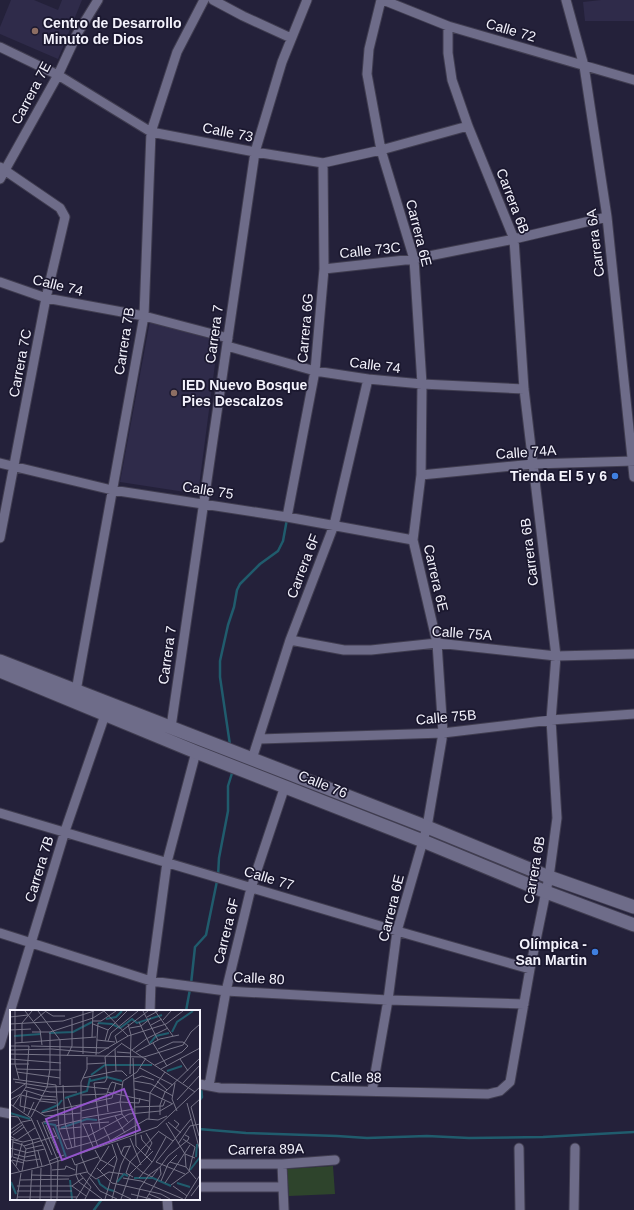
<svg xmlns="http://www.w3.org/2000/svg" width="634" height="1210" font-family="Helvetica,sans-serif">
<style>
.built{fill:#2f2b4a}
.green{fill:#2e442c}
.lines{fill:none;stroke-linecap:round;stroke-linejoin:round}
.stream{stroke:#205c6d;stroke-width:2.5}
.street-casing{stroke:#403d50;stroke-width:11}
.secondary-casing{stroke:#403d50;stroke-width:15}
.street{stroke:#6e6c89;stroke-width:9}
.secondary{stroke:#6e6c89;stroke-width:13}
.education-dot{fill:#8d6e63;stroke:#1b182f;stroke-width:1.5}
.shop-dot{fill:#3f7fe0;stroke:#1b182f;stroke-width:1.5}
.labels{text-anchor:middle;stroke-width:3.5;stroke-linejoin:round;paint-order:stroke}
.poi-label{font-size:14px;font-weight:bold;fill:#f3f2fc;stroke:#1b182f;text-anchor:start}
.street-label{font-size:14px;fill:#f3f2fc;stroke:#1b182f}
.inset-river{fill:none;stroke:#205c6d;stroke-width:2}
.inset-road{fill:none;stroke:#777588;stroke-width:1}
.view{fill:#9354cb;fill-opacity:0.15;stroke:#9354cb;stroke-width:2}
.inset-edge{fill:none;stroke:#f3f2fc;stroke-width:2}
</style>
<rect width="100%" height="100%" fill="#24213a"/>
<path class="built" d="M11 0H34L58 10 62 0H82L58 59 0 34V27Z
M601 0H634V21H585L583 2Z
M150 321 218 341 198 494 120 482Z"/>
<path class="green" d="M333 1166 335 1194 289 1196 287 1169Z"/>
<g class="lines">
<path class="stream" d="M230 745 220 677V661L228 625 234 607 237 590 240 584 260 564 278 551 283 541 287 519
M218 876 219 858 228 811V786L233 770
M191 984 195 947 206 935 217 881
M186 1011 190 989
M199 1072 200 1081
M199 1101 202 1097 201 1086
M199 1129 246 1133 337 1136 367 1138 427 1136 469 1138 543 1137 634 1132
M94 1210 102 1199"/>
<g class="street-casing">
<path id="street" d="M213 0 243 16 291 38
M383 0 448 26 634 80
M566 0 584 66 607 217 634 477
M0 47 58 75 151 132 255 152 323 163 381 150 468 126
M0 167 60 208 65 217 46 298 0 538
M0 179 58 75 77 34 98 0
M324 269 414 259 514 239 607 217
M0 282 46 298 144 316 228 338
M227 346 315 371 368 379 422 384 524 389
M0 463 112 490 287 517 413 540
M421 475 533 464 634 461
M287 517 315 371 324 269 323 163
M290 640 344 650H371L437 643 556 656 634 654
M76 691 144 316 151 132 177 52 204 0
M171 727 255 152 282 62 307 0
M260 739 443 733 551 720 634 714
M252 759 290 640 334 525 368 379
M0 813 397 931 530 969
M0 933 151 981 226 991 388 1000 524 1004
M150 1011 151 981 167 862 196 752
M0 1045 65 831 107 709
M199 1084 220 1088 488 1094 500 1091 510 1082 530 969 549 877 557 818 551 720 556 656 524 389 514 239 468 126 452 80 448 53V26
M209 1086 226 991 251 888 285 786
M372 1091 388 1000 397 931 427 827 443 733 437 643 413 540 421 475 422 384 414 259 381 150 367 74 369 49 381 0
M0 1112 11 1114
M519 1148 520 1210
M199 1164H282L335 1160
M282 1164 284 1210
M199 1187H283
M167 1199 168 1210
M48 1210 52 1199
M574 1210 575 1148"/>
</g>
<g class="secondary-casing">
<path id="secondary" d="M0 661 427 827 549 877 634 907
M0 671 196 752 423 841 546 892 634 925"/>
</g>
<use href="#street" class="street"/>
<use href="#secondary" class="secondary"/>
</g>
<g class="education-dot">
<circle cx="35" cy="31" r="4"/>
<circle cx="174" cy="393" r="4"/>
</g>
<g class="shop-dot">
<circle cx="615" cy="476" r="4"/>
<circle cx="595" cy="952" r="4"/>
</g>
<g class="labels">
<g class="poi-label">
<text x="43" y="28">Centro de Desarrollo<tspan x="43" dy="16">Minuto de Dios</tspan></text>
<text x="182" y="390">IED Nuevo Bosque<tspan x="182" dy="16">Pies Descalzos</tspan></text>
<text x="607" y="481" text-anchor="end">Tienda El 5 y 6</text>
<text x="587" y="949" text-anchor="end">Olímpica -<tspan x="587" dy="16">San Martin</tspan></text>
</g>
<g class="street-label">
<text transform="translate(511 30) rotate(16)" y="5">Calle 72</text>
<text transform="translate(31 93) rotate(-62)" y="5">Carrera 7E</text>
<text transform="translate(228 132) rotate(11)" y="5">Calle 73</text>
<text transform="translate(513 201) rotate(69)" y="5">Carrera 6B</text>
<text transform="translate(419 233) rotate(76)" y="5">Carrera 6E</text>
<text transform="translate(595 243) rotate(-97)" y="5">Carrera 6A</text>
<text transform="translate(370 250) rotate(-6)" y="5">Calle 73C</text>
<text transform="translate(58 285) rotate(14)" y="5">Calle 74</text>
<text transform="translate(305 328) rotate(-85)" y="5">Carrera 6G</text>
<text transform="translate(214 334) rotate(-82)" y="5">Carrera 7</text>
<text transform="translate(124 341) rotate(-81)" y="5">Carrera 7B</text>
<text transform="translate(20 363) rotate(-79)" y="5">Carrera 7C</text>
<text transform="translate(375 365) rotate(7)" y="5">Calle 74</text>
<text transform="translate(526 452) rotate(-4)" y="5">Calle 74A</text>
<text transform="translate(208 490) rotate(9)" y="5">Calle 75</text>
<text transform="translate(529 552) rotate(-97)" y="5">Carrera 6B</text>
<text transform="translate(303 566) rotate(-69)" y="5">Carrera 6F</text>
<text transform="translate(436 578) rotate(77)" y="5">Carrera 6E</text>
<text transform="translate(462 633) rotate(4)" y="5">Calle 75A</text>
<text transform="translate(167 655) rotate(-82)" y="5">Carrera 7</text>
<text transform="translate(446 717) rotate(-5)" y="5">Calle 75B</text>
<text transform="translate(323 784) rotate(22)" y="5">Calle 76</text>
<text transform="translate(39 869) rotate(-73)" y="5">Carrera 7B</text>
<text transform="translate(534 870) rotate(-80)" y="5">Carrera 6B</text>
<text transform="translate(269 878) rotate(17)" y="5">Calle 77</text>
<text transform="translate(391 908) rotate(-76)" y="5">Carrera 6E</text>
<text transform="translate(226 931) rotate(-76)" y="5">Carrera 6F</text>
<text transform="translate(259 978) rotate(3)" y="5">Calle 80</text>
<text transform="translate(356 1077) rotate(1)" y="5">Calle 88</text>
<text transform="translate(266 1149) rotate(-1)" y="5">Carrera 89A</text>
</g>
</g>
<g transform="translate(10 1010)">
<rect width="190" height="190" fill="#24213a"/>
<path class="inset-river" d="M96 9 106 7 112 1M88 13 102 14 110 18 122 9 127 13 152 5M162 22 167 12 183 1M39 23 63 22 82 12M4 26 31 24M140 33 146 26 159 23M157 61 172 56M81 65 95 55H142M80 71 97 67 112 71M55 88 77 81 80 68M32 102 48 95 52 90M0 103 20 109M34 113 45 115 56 147M51 118 77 109 87 110M186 147 187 134M180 160 190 147M124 168H143L161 176M88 169 90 174 97 179 104 181M0 170V184M60 170 62 189M1 172 6 184M107 172 114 164 118 166M167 173 180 177"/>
<path class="inset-road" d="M5 1V54L9 69M15 1 30 20 32 35M28 1 50 30V75M35 1 43 6H55M73 1V44M94 1 118 26M133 1 148 30M145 1 163 26M0 7 18 5M137 7 148 1M153 10 161 1M24 11 36 1M83 11H91L106 1M129 12 140 35M0 14 53 11 84 1M83 14 98 20M118 14 121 25 120 64M141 15 152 9M120 18 131 16 141 8M0 20 21 19M22 22H40L83 8 94 1M82 27 83 1M136 29 158 18M87 30 105 32M95 31 98 20 117 1M98 31 101 23 128 1M12 32V13L22 1M5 33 86 27M107 33 105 26 138 1M111 33 185 82M143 33 157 56M0 36H19M21 36 99 38M105 39 106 61M0 40 42 39 89 43 118 26 156 14 173 1M122 40 136 29M107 42 120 43M126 42 150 29 169 25M0 44 134 47 173 35 181 22 190 14M86 45 88 13M57 46 62 36V9M77 47V59L71 72V146L78 163 86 169 99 162 113 164M123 48 126 136 142 152M0 49 51 53M170 49 178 61M0 54H19M77 54 95 53M145 55 172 42 178 36 173 32H163L148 39M130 58 163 75M6 59 51 60M151 59 190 38M7 62 50 68M73 68 106 61H112L117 66M3 69 46 75M124 69 132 66 144 70M124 71 141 74 163 86M147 71 157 80M5 72 37 77 71 76 98 79M165 73 162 89 167 101M173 73 190 55M46 75 49 120 57 139 86 131 112 118 124 108M53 75 55 113 62 138M16 77 40 82H67M124 79 140 83 163 94M14 80 33 86 46 87M97 82 139 91M0 84 15 74M11 85 31 90M72 85 96 84M11 86 10 96 25 100 35 106 71 103M58 88 62 98 65 137M31 89 46 90M0 90 11 84M167 90 190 65M30 91 46 93M177 93 190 141M0 94 21 108 35 139 41 156V189M3 96 16 77 19 36M124 97 153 96 155 91M181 97 189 126M181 97 190 89M71 101 110 92 129 93 130 88M14 102 17 81M98 102 96 86 100 75 102 72 112 75M31 103 102 88 106 73M18 105 24 92M150 105V95L155 82 190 48M0 106 8 107 22 130 28 157M105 106 115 123M21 107 37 77 40 59V23M72 108 124 99M139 109 140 83 155 62M27 110 42 145M88 110 112 104M164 110 169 114 165 119M32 112 48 151M33 112 48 110M118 112 112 104 110 92 113 71 127 62 136 48M158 112 171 123M80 113 88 137M156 113 175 144 185 148M72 114 99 112M73 114 84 139M36 115 48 143M46 116 71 110M43 118 48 129M94 118 101 132M49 119 71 117M90 119 84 73 95 72 97 68 95 47 111 34M0 120 12 112 22 110M148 121 163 131M0 124 12 115M3 125 14 117M131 125 132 130 141 140M0 126 7 130 25 118M120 128 131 155M0 129 13 132 30 128M173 129 185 137 179 161M53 130 78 126 119 104 150 101 162 94M3 132 13 135 16 139 12 161M98 132 137 109 148 110 157 106M107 133 112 145 132 162 142 167 148 159M168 134 180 116 190 114M14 136 46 126M0 138 15 142M16 139 33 135M85 140 91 151M28 141 32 156M15 143 35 139M4 144 15 147 25 145M111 144 114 137 121 136M175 144 176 157M135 146 142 133 136 123M0 147H2L3 130M3 147 16 151 30 149M62 148 65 155 88 147M1 150 10 162M2 150 14 153M91 150 104 157M39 151 54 145M146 152 181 109M146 152 175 164M160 152 176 157 186 169M67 155 66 165 69 172 92 189M6 156 12 133M87 158 102 173 151 184 160 189M42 160 55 159 56 156 65 160M90 161 105 146M0 164 34 156 147 117 190 77M70 164 81 177 75 189M21 165 59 166 77 162M123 167 116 163 120 152 148 122M80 168 90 181 107 189M113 168 131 171 173 189M129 168 143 151 156 127M10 170 59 169M151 171 158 154 167 145M155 173 180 135M161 175 180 161M7 176H62L73 168M62 176 76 186M163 176 177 186M7 181H62M104 181 121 189M121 184 141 189M139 184 151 189M181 186 190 174M7 187H67M7 189 11 163M20 189 22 160M30 189 31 158M47 189 48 151M66 189 99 136M95 189 107 149 102 134M102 189 111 155 120 136M111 189 120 164 143 141M127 189 130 178 139 165 150 157 158 146 178 130 179 127 175 125M136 189 151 164 150 157M175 189 190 165"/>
<path class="view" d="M114 79 130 120 52 150 36 109Z"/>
<rect width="190" height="190" class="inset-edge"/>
</g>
</svg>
